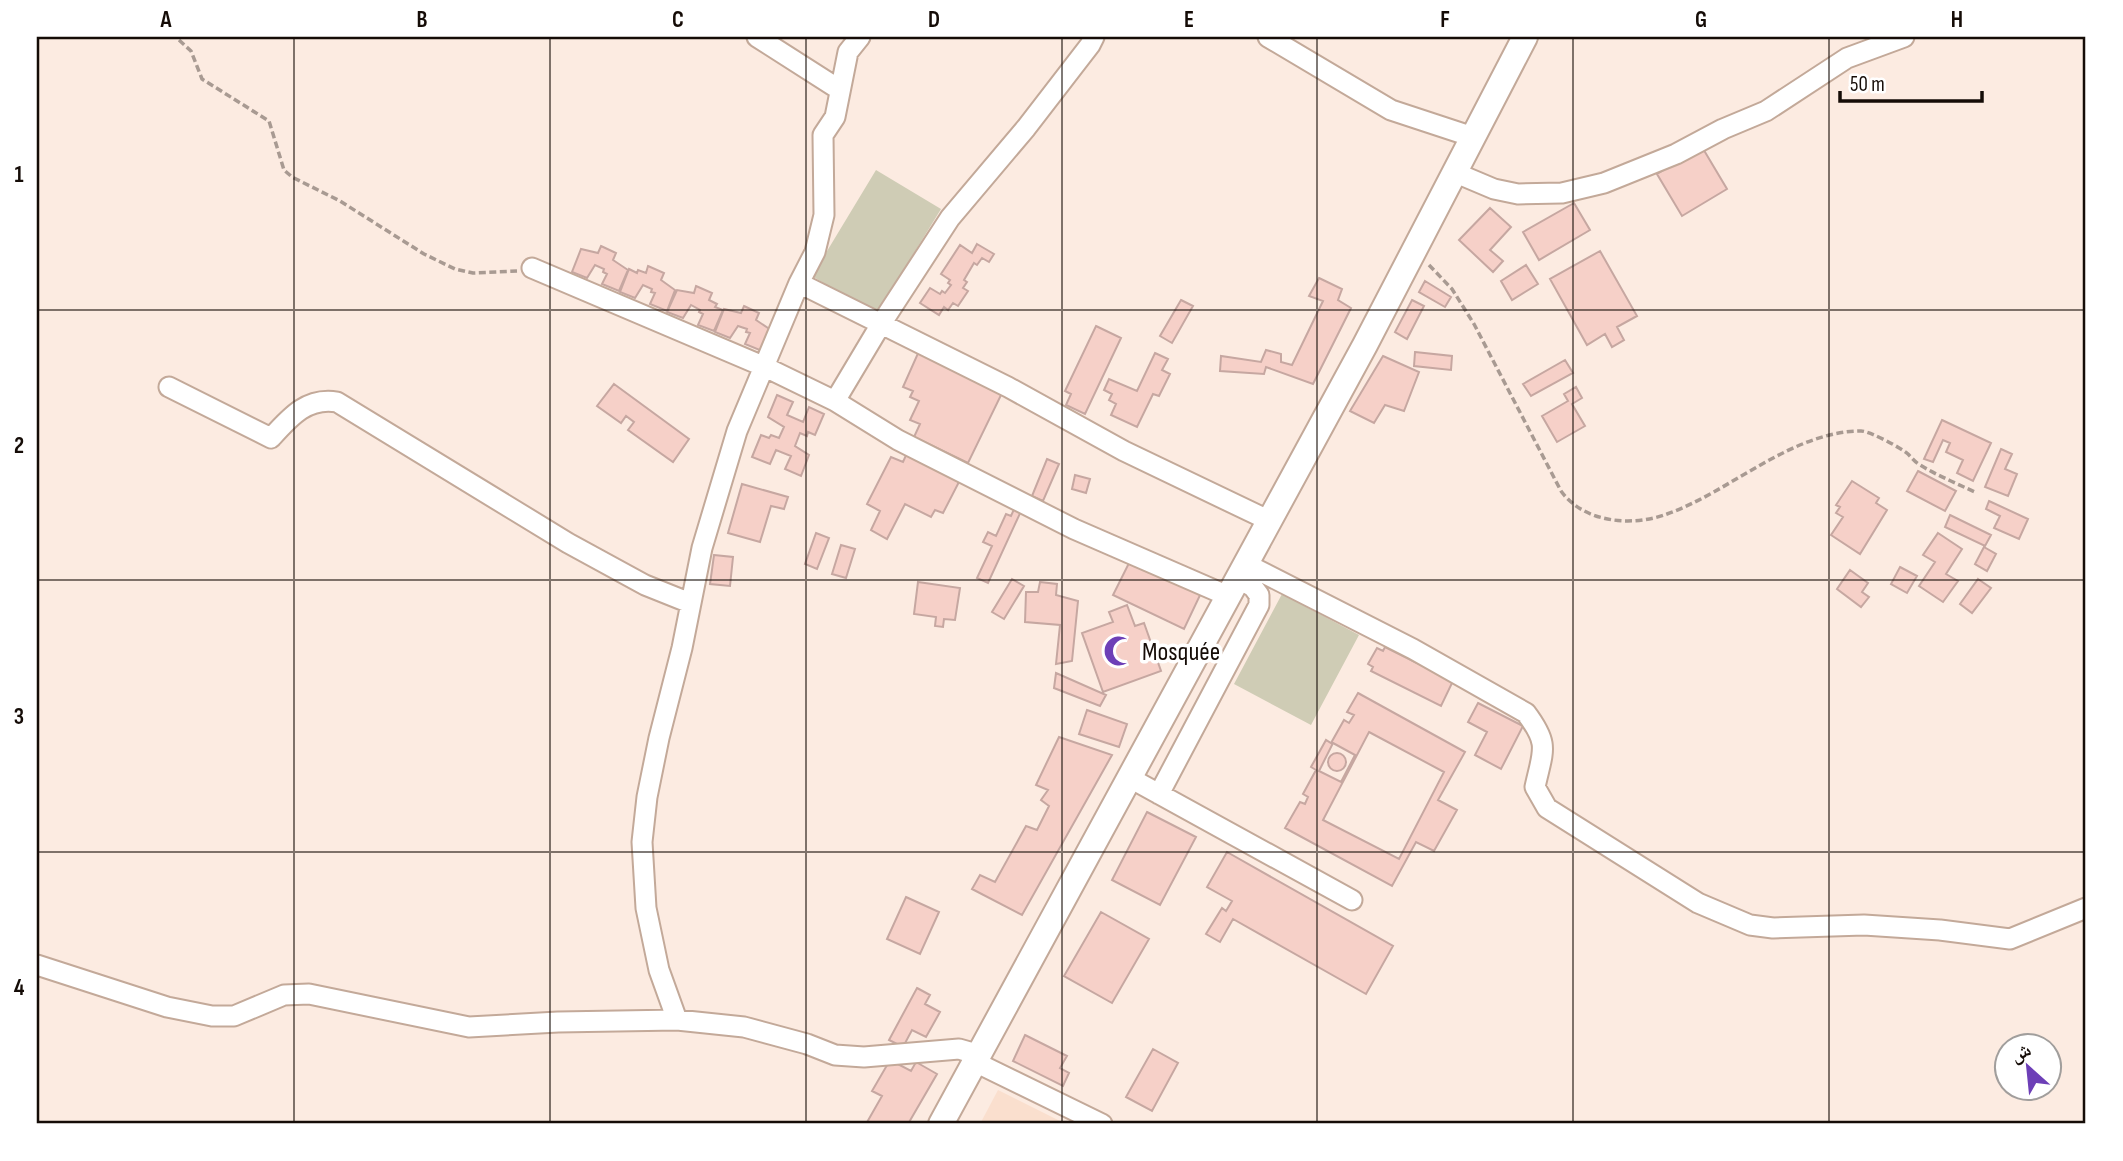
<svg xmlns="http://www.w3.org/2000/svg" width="2123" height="1161" font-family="'Sofia Sans Condensed','Noto Naskh Arabic',sans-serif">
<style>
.built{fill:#fadfce}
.green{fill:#cfccb5}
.building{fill:#f6d0c8;stroke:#c6a7a1;stroke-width:2;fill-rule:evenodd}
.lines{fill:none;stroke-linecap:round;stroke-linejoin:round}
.minor-casing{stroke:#c3a999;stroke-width:23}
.major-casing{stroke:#c3a999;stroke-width:28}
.path{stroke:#a89a92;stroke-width:3.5;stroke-dasharray:7 3.5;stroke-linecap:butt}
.minor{stroke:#fff;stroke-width:19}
.major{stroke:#fff;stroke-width:24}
.grid{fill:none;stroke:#150c07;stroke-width:2;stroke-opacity:0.55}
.labels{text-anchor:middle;stroke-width:7;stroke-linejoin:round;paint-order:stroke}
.poi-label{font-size:26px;fill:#150c07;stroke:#fff;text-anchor:start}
.neatline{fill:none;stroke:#150c07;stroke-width:2.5}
.grid-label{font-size:23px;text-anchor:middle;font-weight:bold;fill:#150c07}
</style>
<rect width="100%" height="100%" fill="#fcebe1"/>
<path class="built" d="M998 1090 1066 1124H980Z"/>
<path class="green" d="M876 170 941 209 876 315 812 276Z
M1282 594 1359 635 1311 725 1234 684Z"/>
<path class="building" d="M1702 147 1727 189 1682 216 1657 174Z
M1574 203 1590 230 1539 260 1523 232Z
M1490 208 1511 227 1490 250 1503 261 1493 272 1459 240Z
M977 244 994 254 989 262 982 258 977 265 974 263 964 280 967 282 963 288 968 291 958 306 953 303 948 310 944 307 939 315 920 303 930 288 940 294 942 291 945 293 951 285 948 283 950 280 941 274 960 245 972 253Z
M601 246 616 253 613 260 628 270 619 291 602 284 607 274 603 272 604 269 595 265 587 278 572 272 581 249 598 253Z
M1600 251 1637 316 1617 327 1624 340 1612 347 1605 334 1587 345 1550 279Z
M1526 265 1538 284 1512 300 1501 281Z
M648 266 664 273 661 280 675 290 667 311 650 304 655 293 651 292 652 289 643 285 635 298 620 292 629 269 637 273 638 270 646 273Z
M1319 278 1342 289 1338 300 1351 308 1313 384 1266 367 1264 374 1220 371 1221 356 1261 362 1266 350 1281 354V362L1292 365 1323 301 1309 296Z
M1425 281 1451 297 1445 307 1419 292Z
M696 286 712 293 709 300 717 304 715 307 723 310 714 331 698 325 703 314 699 312 700 310 691 305 683 318 667 312 677 290 694 293Z
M1181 300 1193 306 1172 343 1160 336Z
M1412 300 1424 306 1407 339 1395 332Z
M744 306 759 313 756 320 771 330 762 351 745 344 750 333 746 332 747 329 738 326 730 338 715 332 724 309 741 313Z
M1096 326 1121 338 1085 414 1066 405 1071 394 1065 391Z
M919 351 1003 391 968 463 914 437 920 424 910 420 919 401 910 397 913 391 903 387Z
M1415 352 1452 356 1451 370 1414 366Z
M1155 353 1168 359 1162 370 1170 374 1159 396 1153 394 1137 427 1111 415 1116 404 1109 400 1112 394 1104 390 1109 379 1137 391Z
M1383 356 1419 372 1404 411 1385 405 1374 423 1350 411Z
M1565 360 1573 373 1531 396 1523 384Z
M614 384 689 439 673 462 628 430 634 422 626 416 621 423 597 406Z
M1576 387 1582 398 1572 404 1585 426 1557 442 1542 416 1568 401 1564 394Z
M777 395 793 402 787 415 803 422 809 407 824 414 815 435 808 432 807 436 800 433 795 446 809 455 801 476 785 469 791 456 776 450 770 464 752 457 761 435 769 438 771 435 779 438 784 427 768 417Z
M1942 420 1991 443 1973 481 1957 473 1963 460 1946 452 1950 443 1943 440 1933 462 1924 459Z
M2001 449 2012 454 2005 469 2017 474 2008 496 1985 487Z
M907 453 960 480 943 513 935 510 931 517 905 504 887 539 871 530 880 511 867 504 891 457 903 462Z
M1047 459 1059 464 1043 501 1032 496Z
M1918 471 1956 491 1945 511 1907 491Z
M1075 475 1090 479 1086 493 1072 489Z
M1852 481 1879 498 1876 503 1887 510 1860 554 1831 535 1843 517 1836 513 1840 507 1836 505Z
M742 484 788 497 784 509 771 506 760 542 728 533Z
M1989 501 2028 519 2019 539 1994 528 2000 516 1986 509Z
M1015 507 1022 509 988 583 977 578 992 546 983 542 988 532 996 536 1006 514 1011 516Z
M1950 515 1991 535 1985 546 1945 527Z
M816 533 829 538 817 569 805 564Z
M1938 533 1962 549 1946 574 1958 581 1943 602 1919 586 1935 562 1923 555Z
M841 545 855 549 846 578 832 574Z
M1984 547 1996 554 1987 571 1975 564Z
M714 555 733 557 730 586 710 584Z
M1132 557 1202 591 1184 629 1113 595Z
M1900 567 1917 576 1907 593 1891 584Z
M1850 570 1868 583 1862 592 1869 597 1861 607 1837 589Z
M1012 579 1024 586 1004 619 992 612Z
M1978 579 1991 588 1972 613 1960 604Z
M918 582 960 588 955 620 944 619 943 627 935 626 936 617 914 614Z
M1040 582 1057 584 1056 595 1078 601 1072 661 1056 664 1060 625 1025 622 1026 592H1038Z
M1127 605 1135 626 1144 623 1161 671 1103 692 1082 633 1113 622 1109 612Z
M1385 647 1453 681 1441 706 1371 671 1373 667 1368 664 1377 648 1383 651Z
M1056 673 1106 695 1100 706 1054 688Z
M1358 693 1465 752 1438 800 1457 810 1434 851 1416 842 1392 886 1285 828 1300 802 1305 804 1308 797 1303 794 1316 770 1311 767 1326 740 1331 743 1344 720 1349 723 1354 715 1347 712ZM1369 732 1444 772 1399 859 1323 820Z
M1478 703 1523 726 1501 769 1475 755 1487 732 1468 722Z
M1087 710 1127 724 1119 747 1079 734Z
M1059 737 1112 755 1022 915 972 889 980 875 995 882 1026 826 1037 830 1049 806 1041 800 1048 790 1036 785Z
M1333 743 1355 755 1341 782 1319 771Z
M1328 762a9 9 0 1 1 18 0a9 9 0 1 1-18 0Z
M1147 812 1196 837 1160 905 1112 880Z
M1227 852 1393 946 1366 994 1233 919 1220 942 1206 934 1222 908 1226 911 1232 901 1207 887Z
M906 897 939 912 920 954 887 939Z
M1101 912 1149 939 1112 1003 1064 976Z
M917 988 930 995 925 1004 940 1012 926 1037 912 1030 903 1047 889 1040Z
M1025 1035 1067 1056 1060 1068 1069 1073 1063 1086 1013 1061Z
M1153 1049 1178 1063 1152 1111 1126 1097Z
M890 1060 911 1071 916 1062 937 1074 908 1124H866L882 1096 872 1091Z"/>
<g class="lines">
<g class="minor-casing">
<path id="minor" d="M757 37 840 90
M860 37 848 52 835 117 823 135 824 215 815 252 799 283 1008 387 1124 451 1270 521
M1268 37 1391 110 1473 137
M1456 173 1494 189 1518 194 1562 193 1604 183 1676 154 1723 129 1766 111 1847 58 1904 37
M532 268 765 367 835 401 881 324 950 218 1026 128 1090 45 1094 37
M169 387 271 438C290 417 307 397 337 402L568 543 645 585 690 603
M835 401 898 440 1074 529 1228 596
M1246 564 1413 649 1526 713C1550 745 1543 750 1535 787L1547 808 1698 903 1750 925 1773 928 1864 925 1940 930 2010 939 2086 908
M1130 778 1352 900
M1159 794 1259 605V595L1253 587 1238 578
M37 965 167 1007 212 1016H234L284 995 309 994 469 1027 558 1022 677 1020 744 1027 807 1044 835 1055 864 1057 959 1049 980 1055
M677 1020 659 970 646 908 642 842 647 797 659 738 682 648 702 548 737 431 799 283
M975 1062 1102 1124"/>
</g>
<g class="major-casing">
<path id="major" d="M941 1124 1365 345 1525 37"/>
</g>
<path class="path" d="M179 40 191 51 202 79 269 121 284 170 292 177 340 201 424 254 455 269 473 273 517 271
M1429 265 1452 289 1474 324 1561 491C1584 523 1632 527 1667 514 1730 492 1792 431 1861 431 1870 431 1901 448 1908 454 1912 458 1915 462 1920 465 1938 476 1958 484 1977 493"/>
<use href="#minor" class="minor"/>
<use href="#major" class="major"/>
</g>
<path class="grid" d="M294 37V1124M550 37V1124M806 37V1124M1062 37V1124M1317 37V1124M1573 37V1124M1829 37V1124M37 310H2086M37 580H2086M37 852H2086"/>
<defs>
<g id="mosque-bare" transform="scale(2.415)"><path d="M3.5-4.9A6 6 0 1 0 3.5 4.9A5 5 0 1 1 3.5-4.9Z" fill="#6d3fb7" stroke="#fff" stroke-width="2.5" paint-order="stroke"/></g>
</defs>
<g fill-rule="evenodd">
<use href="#mosque-bare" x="1119" y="651"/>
</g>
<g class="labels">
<g class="poi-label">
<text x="1142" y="660">Mosquée</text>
</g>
</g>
<rect width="2123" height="1161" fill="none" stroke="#ffffff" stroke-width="77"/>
<g transform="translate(2028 1067) rotate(333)"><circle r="33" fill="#ffffff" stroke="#a19e9c" stroke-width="2"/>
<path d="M0-5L12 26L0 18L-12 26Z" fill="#6d3fb7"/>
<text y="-10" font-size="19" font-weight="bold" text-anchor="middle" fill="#150c07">ش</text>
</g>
<path d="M1840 91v10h142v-10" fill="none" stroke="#150c07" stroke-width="3.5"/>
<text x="1850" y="91" font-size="21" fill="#150c07" stroke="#ffffff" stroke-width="5" paint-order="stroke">50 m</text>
<rect x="38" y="38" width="2046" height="1084" class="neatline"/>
<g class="grid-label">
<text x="166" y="27">A</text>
<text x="422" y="27">B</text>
<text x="678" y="27">C</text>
<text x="934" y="27">D</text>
<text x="1189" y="27">E</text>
<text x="1445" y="27">F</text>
<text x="1701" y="27">G</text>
<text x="1957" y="27">H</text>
<text x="19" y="182">1</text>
<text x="19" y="453">2</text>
<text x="19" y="724">3</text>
<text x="19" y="995">4</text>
</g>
</svg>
